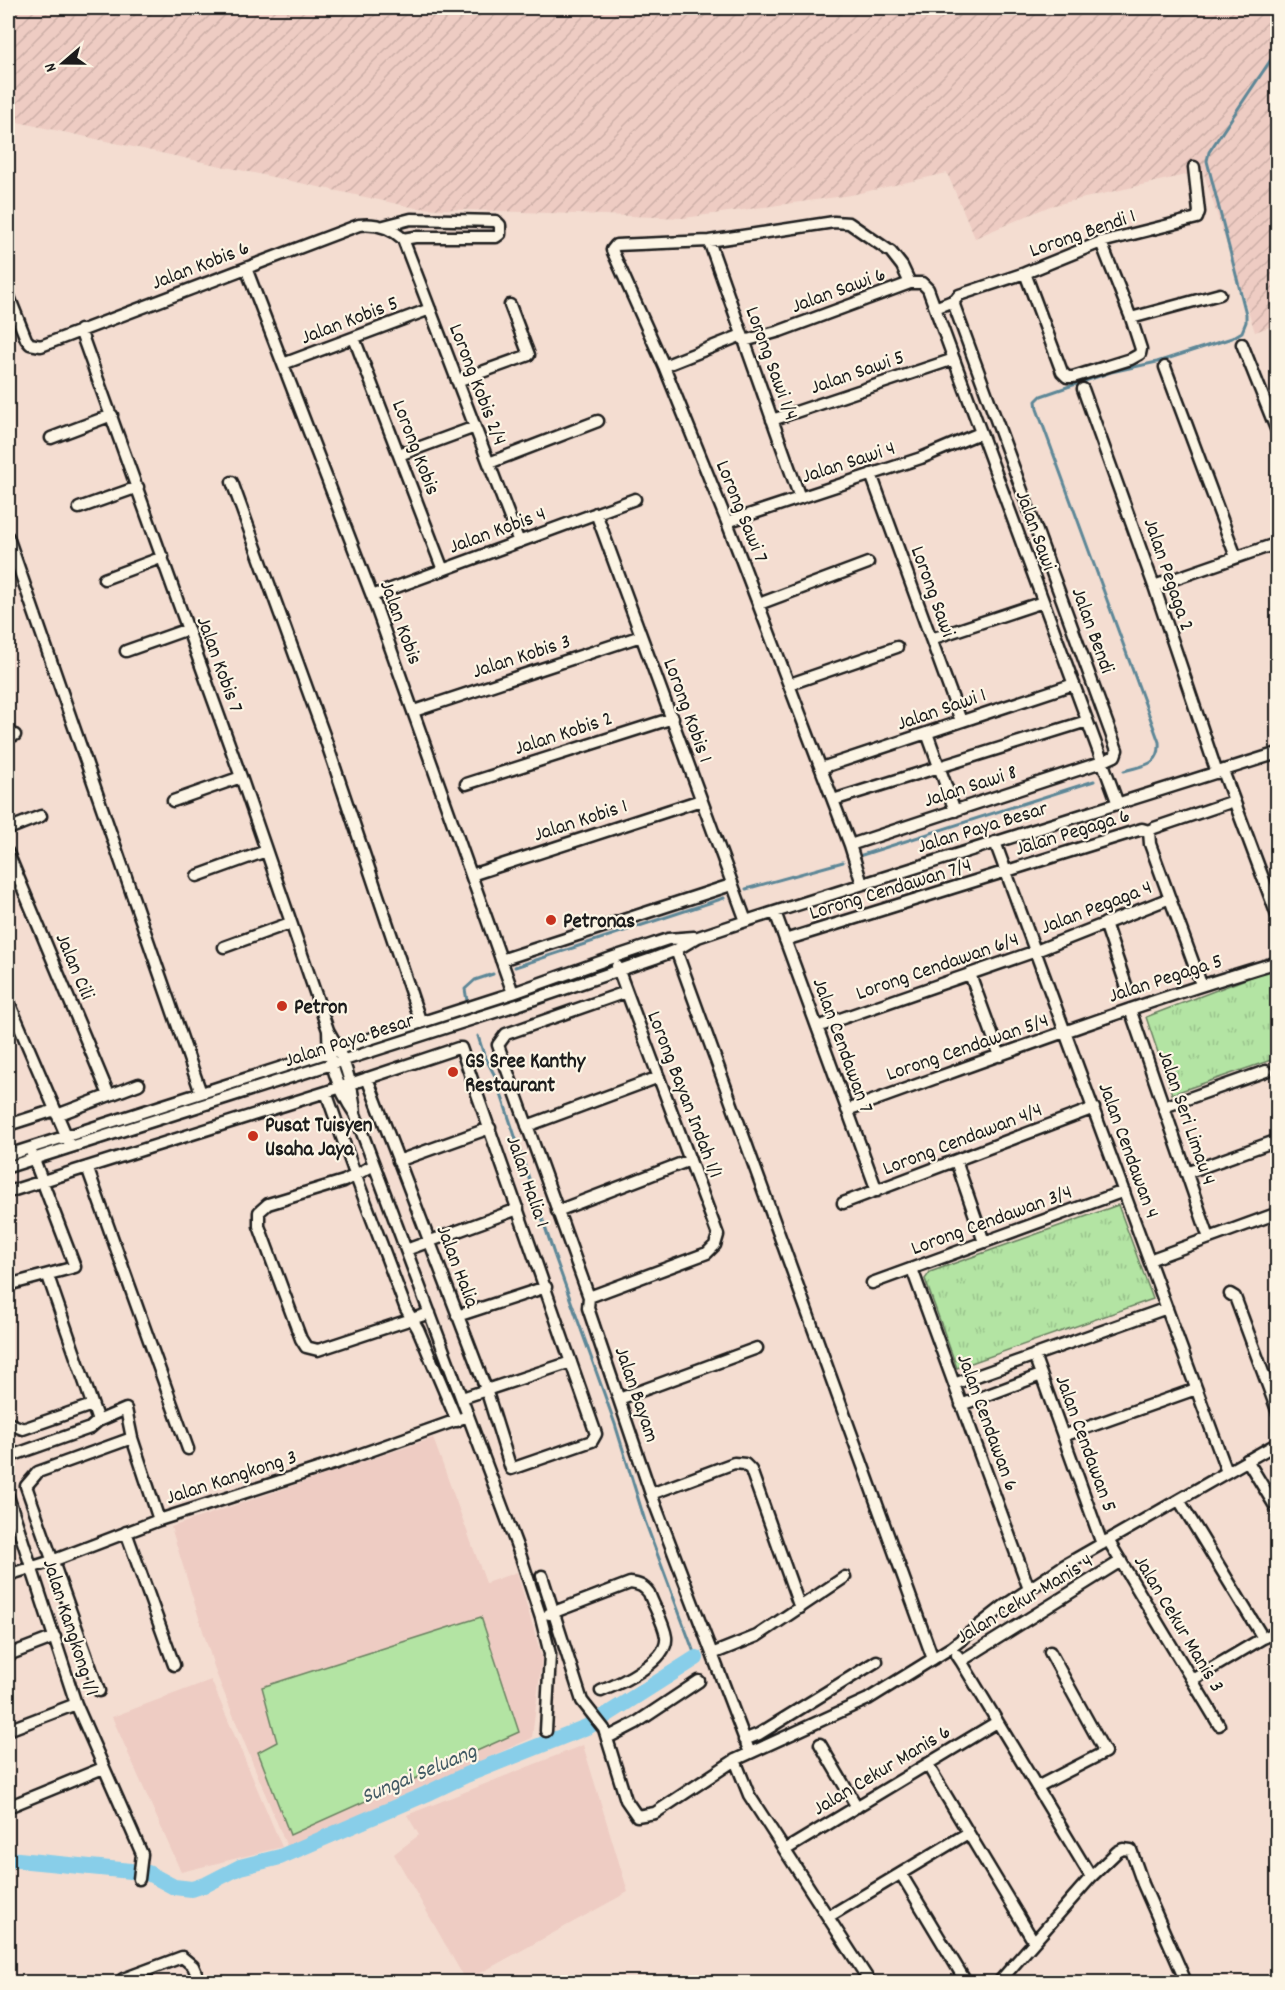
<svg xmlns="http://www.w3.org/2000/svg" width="1285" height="1990" font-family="Dekko,sans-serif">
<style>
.built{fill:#eeccc3}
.industrial{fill:url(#industrial-furrows)}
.grass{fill:url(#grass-tufts);stroke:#688060;stroke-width:1.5}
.green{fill:#b3e4a3;stroke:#688060;stroke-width:1.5}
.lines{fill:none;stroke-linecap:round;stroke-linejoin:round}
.stream{stroke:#5d8797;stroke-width:3}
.river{stroke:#88cee9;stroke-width:16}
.minor-casing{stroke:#1c1c1c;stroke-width:15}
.minor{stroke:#fcf5e5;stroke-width:10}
.poi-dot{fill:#c8321e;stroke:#fcf5e5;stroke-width:2}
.labels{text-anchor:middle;stroke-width:4.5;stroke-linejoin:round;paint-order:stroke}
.street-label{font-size:21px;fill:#1c1c1c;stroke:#fcf5e5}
.poi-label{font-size:21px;font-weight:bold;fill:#1c1c1c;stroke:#fcf5e5;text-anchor:start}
.water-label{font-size:22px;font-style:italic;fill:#425a64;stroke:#fcf5e5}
</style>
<defs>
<pattern id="industrial-furrows" width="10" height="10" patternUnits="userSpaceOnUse" patternTransform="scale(1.5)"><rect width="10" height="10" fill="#eeccc3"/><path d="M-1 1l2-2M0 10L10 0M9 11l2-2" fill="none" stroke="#ccafa7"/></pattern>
<pattern id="grass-tufts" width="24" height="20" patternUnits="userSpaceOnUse" patternTransform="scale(1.5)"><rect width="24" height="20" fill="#b3e4a3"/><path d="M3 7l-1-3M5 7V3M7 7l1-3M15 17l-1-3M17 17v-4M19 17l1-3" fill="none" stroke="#99c38c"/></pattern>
</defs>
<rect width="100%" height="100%" fill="#f4ddd1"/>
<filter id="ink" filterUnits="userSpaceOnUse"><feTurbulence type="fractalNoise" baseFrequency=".0167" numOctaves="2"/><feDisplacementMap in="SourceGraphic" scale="12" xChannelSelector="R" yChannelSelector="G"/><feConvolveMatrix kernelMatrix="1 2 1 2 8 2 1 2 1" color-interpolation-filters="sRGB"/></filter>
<g filter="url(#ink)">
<path class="built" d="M433 1438 486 1583 517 1572 542 1658 532 1738 287 1847 216 1673 171 1527Z
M211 1680 282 1847 181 1872 112 1717Z
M583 1745 628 1892 466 1981 394 1854 419 1835 407 1815Z"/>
<path class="industrial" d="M8 8H1277V324L1255 332 1203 171 1050 206 975 238 947 173 851 195 684 218 416 208 8 120Z"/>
<path class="grass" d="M1277 967V1058L1172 1094 1146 1017Z
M1118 1205 1153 1299 957 1368 925 1279 930 1272Z"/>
<path class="green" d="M481 1617 519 1732 290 1835 258 1752 277 1742 262 1687Z"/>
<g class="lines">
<path class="stream" d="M1124 771C1143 765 1161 766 1159 742L1037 409 1036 401 1041 396 1111 372 1157 362 1232 338 1242 332 1246 322V314L1207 161 1209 152 1278 49
M862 855 1094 781
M746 889 843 862
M515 967 724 898
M467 1001 465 989 475 980 493 974
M478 1036 484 1055 495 1076 554 1254 615 1424 645 1521 696 1658"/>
<path class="river" d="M8 1859 131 1871
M148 1873 174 1887 192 1889 207 1884 240 1867 280 1857 426 1794 466 1775 589 1726 696 1658"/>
<g class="minor-casing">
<path id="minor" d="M384 226 411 219 496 221 500 225V234L496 237H415L403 239
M709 241 800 498
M246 268 372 596 513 993
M1025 273 1062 372 1067 377H1073L1131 359 1140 354 1141 349 1131 318 1101 242
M8 294 26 339 30 344 41 346 359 225C376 223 390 227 403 239L519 542
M935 308 955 300 959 295 1025 273 1101 242 1197 218 1199 212 1194 167
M1131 318 1220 294
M80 330 241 777 328 1030C343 1055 353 1084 355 1114
M354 338 443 570
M744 341 780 331 910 283H922L928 289 1118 804
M1242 344 1278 434
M283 364 430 309
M664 366 742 335
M1165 367 1236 557
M457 381 529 355 510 305
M1083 389 1154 586 1217 773
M772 420 954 359
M51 438 112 415
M399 455 475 427
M489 463 598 421
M871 474 961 721
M232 482 324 735 421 1023
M79 508 138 487
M596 513 746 921
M727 522 921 458 980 433
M8 537 201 1093
M104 579 163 557
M1154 586 1278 543
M372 596 635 499
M759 604 868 563
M931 639 1043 602
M126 651 188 629
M790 684 897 647
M414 711 641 636
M927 733 955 811
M8 737 15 735
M821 768 1074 684
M1223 771 1278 918
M466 784 673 718
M833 800 1087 721
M173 801 241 777
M8 829 41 816
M1149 831 1150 844 1201 984
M1149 831 1154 828 1234 801
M995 842 1227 1472
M850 845 1102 762 1115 756 1117 750 954 305 955 300
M8 853 109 1095
M471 875 701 800
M197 876 266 851
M862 884 850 845 727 522 664 366 612 250 616 245 709 241 834 222 849 223 891 252 902 266 910 283
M775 912 877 1191
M1105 923 1126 985
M785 940 1142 829 1149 831
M224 947 290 923
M676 950 933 1659
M501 960 731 885
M970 974 1000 1056
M626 992 506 1034 498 1045 589 1297 588 1308 651 1494 750 1753
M8 1000 69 1142
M1130 1009 1209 1238
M817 1027 1036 951 1170 898
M328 1031C328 1062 338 1089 355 1114L521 1557 541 1618 550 1654 546 1731
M326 1092 355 1174 406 1309 418 1329 457 1421
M1164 1107 1266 1071
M847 1110C990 1059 1132 1005 1278 962
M57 1115 139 1084
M8 1125 55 1110
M527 1126 659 1077
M8 1155 513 993 614 957 668 939 694 937
M398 1161 490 1128
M956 1161 984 1242
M374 1165 344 1181 268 1204 259 1212V1226L301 1339 306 1347 318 1350 430 1313
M8 1167 517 1005 655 958 676 950 698 937 746 921 1278 753
M87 1167 188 1449
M1186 1173 1278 1140
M8 1192 326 1092 458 1048H461L596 1434 592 1441 511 1469 486 1389 367 1078
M843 1203 1094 1108
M557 1211 690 1160
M406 1250 518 1209
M1149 1260 1278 1213
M912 1269 1029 1589
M48 1276 98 1421
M872 1283 1124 1191
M8 1285 75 1267 32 1154
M1230 1294 1235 1297 1278 1413
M589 1297 707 1253 715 1245 718 1235 617 966
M457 1316 546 1287
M1034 1355 1102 1544
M954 1384 1167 1308
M462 1398 571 1362
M619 1399 757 1348
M961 1405 1041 1375
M8 1423 23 1429 92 1405
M1063 1436 1196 1389
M8 1457 90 1428 98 1421 126 1409 132 1438 159 1520
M1247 1460 1278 1511
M651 1494 734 1463 745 1464 751 1470 800 1608
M8 1496 76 1704 142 1854 139 1879
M1179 1500 1263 1638
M126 1532 174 1665
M1108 1540 1219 1725
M8 1561 12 1573
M8 1575 52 1561 159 1520 336 1463 468 1416
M542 1576 582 1701 604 1729 626 1800 637 1816 655 1813 735 1760 868 1699 952 1647 1004 1606 1065 1565 1278 1443
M549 1614 630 1583C639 1584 644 1586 649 1593 654 1607 664 1623 666 1637 669 1661 619 1684 601 1691
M712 1654 757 1636 845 1577
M8 1655 55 1637
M957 1655 961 1661 1121 1561
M961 1661 1091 1877
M1192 1680 1263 1638 1278 1632
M99 1691 26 1486 38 1472 132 1438
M8 1730 76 1704
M607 1738 636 1723 699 1681
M744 1740 759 1734 877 1661
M820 1744 857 1807
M735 1760 749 1795 870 1982
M927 1764 1034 1942
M1037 1787 1105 1752 1050 1652
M8 1807 103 1768
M785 1850 997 1722
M901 1874 966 1982
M828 1917 968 1833
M123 1979 182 1957 193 1966 200 1982
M999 1982 1091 1877 1117 1852 1123 1849 1131 1850 1143 1884 1186 1982"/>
</g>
<use href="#minor" class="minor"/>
</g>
</g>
<g class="poi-dot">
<circle cx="551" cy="920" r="6"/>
<circle cx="282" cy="1006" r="6"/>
<circle cx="453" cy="1072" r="6"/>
<circle cx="253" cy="1136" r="6"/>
</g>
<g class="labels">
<g class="street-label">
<text transform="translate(1082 232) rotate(-19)" y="7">Lorong Bendi 1</text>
<text transform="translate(200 264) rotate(-21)" y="7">Jalan Kobis 6</text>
<text transform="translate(838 289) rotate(-20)" y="7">Jalan Sawi 6</text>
<text transform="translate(349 319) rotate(-21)" y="7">Jalan Kobis 5</text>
<text transform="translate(773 363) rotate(70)" y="7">Lorong Sawi 1/4</text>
<text transform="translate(857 371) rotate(-19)" y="7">Jalan Sawi 5</text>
<text transform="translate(479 384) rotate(69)" y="7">Lorong Kobis 2/4</text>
<text transform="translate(417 447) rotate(69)" y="7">Lorong Kobis</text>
<text transform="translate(848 461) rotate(-18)" y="7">Jalan Sawi 4</text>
<text transform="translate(743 511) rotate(68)" y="7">Lorong Sawi 7</text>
<text transform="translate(497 529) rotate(-20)" y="7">Jalan Kobis 4</text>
<text transform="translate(1037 530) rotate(70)" y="7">Jalan Sawi</text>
<text transform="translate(1170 574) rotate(71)" y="7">Jalan Pegaga 2</text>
<text transform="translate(934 591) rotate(70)" y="7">Lorong Sawi</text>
<text transform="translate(402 622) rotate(70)" y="7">Jalan Kobis</text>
<text transform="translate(1094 630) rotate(70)" y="7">Jalan Bendi</text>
<text transform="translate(521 655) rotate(-18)" y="7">Jalan Kobis 3</text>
<text transform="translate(221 664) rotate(70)" y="7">Jalan Kobis 7</text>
<text transform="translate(941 708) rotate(-19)" y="7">Jalan Sawi 1</text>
<text transform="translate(689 710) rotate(70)" y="7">Lorong Kobis 1</text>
<text transform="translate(563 732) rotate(-18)" y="7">Jalan Kobis 2</text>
<text transform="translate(970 785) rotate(-18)" y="7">Jalan Sawi 8</text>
<text transform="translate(580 819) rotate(-18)" y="7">Jalan Kobis 1</text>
<text transform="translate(982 826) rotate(-17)" y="7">Jalan Paya Besar</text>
<text transform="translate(1072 831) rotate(-17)" y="7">Jalan Pegaga 6</text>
<text transform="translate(890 888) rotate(-17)" y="7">Lorong Cendawan 7/4</text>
<text transform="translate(1096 906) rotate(-21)" y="7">Jalan Pegaga 4</text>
<text transform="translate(937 965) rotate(-19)" y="7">Lorong Cendawan 6/4</text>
<text transform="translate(76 966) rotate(67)" y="7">Jalan Cili</text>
<text transform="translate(1165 977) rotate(-18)" y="7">Jalan Pegaga 5</text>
<text transform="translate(349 1039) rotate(-18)" y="7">Jalan Paya Besar</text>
<text transform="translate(844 1045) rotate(70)" y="7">Jalan Cendawan 7</text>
<text transform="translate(967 1046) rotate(-19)" y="7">Lorong Cendawan 5/4</text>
<text transform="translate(686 1094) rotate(69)" y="7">Lorong Bayan Indah 1/1</text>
<text transform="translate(1188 1117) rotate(71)" y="7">Jalan Seri Limau 4</text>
<text transform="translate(962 1138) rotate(-21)" y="7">Lorong Cendawan 4/4</text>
<text transform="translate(1130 1150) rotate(70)" y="7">Jalan Cendawan 4</text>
<text transform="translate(529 1181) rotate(71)" y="7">Jalan Halia 1</text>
<text transform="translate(991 1219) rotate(-20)" y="7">Lorong Cendawan 3/4</text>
<text transform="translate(459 1266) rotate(69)" y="7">Jalan Halia</text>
<text transform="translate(638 1394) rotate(71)" y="7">Jalan Bayam</text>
<text transform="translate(989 1422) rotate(70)" y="7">Jalan Cendawan 6</text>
<text transform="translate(1087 1443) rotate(70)" y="7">Jalan Cendawan 5</text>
<text transform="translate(231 1476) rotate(-18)" y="7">Jalan Kangkong 3</text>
<text transform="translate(1024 1598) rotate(-31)" y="7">Jalan Cekur Manis 4</text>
<text transform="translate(1180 1623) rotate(59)" y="7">Jalan Cekur Manis 3</text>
<text transform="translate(72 1627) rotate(72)" y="7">Jalan Kangkong 1/1</text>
<text transform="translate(881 1769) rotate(-31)" y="7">Jalan Cekur Manis 6</text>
</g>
<g class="poi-label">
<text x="563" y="927">Petronas</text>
<text x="294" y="1013">Petron</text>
<text x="465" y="1067">GS Sree Kanthy<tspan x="465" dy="24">Restaurant</tspan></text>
<text x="265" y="1131">Pusat Tuisyen<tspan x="265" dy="24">Usaha Jaya</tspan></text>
</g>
<g class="water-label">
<text transform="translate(418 1772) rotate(-23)" y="8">Sungai Seluang</text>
</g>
</g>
<rect width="1285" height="1990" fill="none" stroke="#fcf5e5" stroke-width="30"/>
<rect x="15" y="15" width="1255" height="1960" fill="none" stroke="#1c1c1c" stroke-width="2" filter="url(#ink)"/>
<g transform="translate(63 63) rotate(250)" stroke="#fcf5e5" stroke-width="4.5" paint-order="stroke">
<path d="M0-4.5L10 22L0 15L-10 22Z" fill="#1c1c1c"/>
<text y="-9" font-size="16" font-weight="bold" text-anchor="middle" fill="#1c1c1c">N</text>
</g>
</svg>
